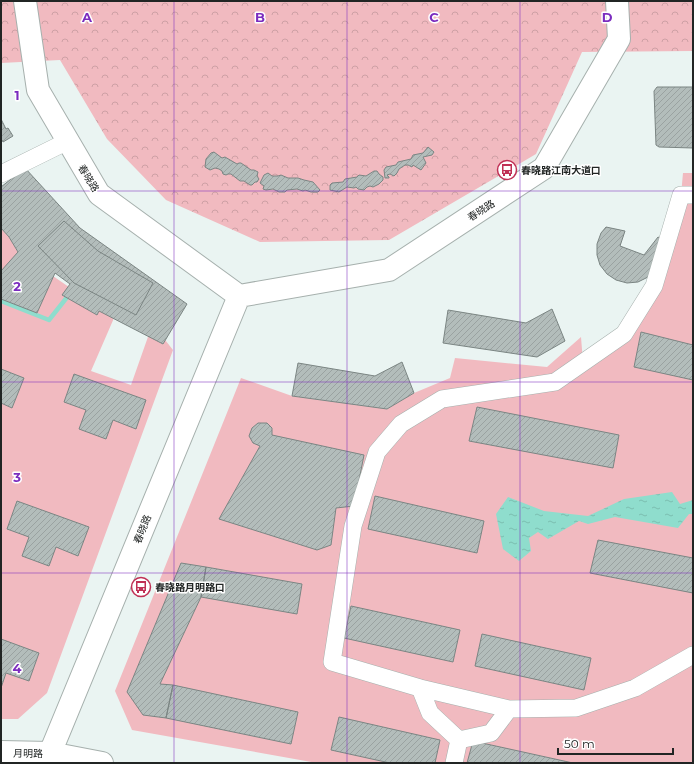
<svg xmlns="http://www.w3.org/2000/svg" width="694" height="764" font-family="Montserrat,'Noto Sans SC',sans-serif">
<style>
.green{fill:#f1bac0}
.forest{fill:url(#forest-crowns)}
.water{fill:url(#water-ripples)}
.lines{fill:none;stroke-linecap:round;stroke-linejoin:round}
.stream{stroke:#8fddcd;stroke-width:4.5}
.building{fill:url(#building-hatch);stroke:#7b8583}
.street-casing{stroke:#a6b0ad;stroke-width:18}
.secondary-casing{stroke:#a6b0ad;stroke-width:24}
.street{stroke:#fff;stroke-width:17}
.secondary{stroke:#fff;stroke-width:22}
.grid{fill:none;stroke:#7b2cbf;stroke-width:1;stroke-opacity:0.55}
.labels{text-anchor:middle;stroke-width:3;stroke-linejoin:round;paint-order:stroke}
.poi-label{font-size:10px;font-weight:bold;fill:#212524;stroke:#fff;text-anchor:start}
.street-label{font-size:10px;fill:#212524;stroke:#fff}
.grid-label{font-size:13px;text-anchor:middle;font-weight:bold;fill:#7b2cbf;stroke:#fff;stroke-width:3;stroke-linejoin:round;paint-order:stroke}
</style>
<defs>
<pattern id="forest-crowns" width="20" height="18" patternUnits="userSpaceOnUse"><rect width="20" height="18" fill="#f1bac0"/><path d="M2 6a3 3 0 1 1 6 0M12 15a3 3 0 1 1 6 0" fill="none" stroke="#cea0a5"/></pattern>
<pattern id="water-ripples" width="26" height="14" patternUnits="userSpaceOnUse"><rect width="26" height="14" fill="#8fddcd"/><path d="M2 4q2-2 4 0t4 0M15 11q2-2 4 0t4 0" fill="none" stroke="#7bbeb0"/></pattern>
<pattern id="building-hatch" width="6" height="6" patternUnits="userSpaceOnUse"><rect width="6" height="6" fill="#b3bdbb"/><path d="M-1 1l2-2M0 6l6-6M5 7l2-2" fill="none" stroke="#9aa2a1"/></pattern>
</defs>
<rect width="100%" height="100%" fill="#eaf4f2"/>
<path class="green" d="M683 173H693V763H317L132 730 115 691 241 378 292 396 387 409 414 393 450 378 455 358 547 367 581 337 583 362 624 334 654 286 681 195Z
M1 228 9 237 18 252 114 318 91 371 131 385 149 334 162 336 173 350 47 693 18 719H1Z"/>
<path class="forest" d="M1 1H693V51L582 52 536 154 389 240 260 242 166 200 107 139 60 60 1 63Z"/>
<path class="water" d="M672 492 680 504 693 500V514H689L678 528 615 517 588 524 579 521 548 539 538 532 529 538 531 551 519 561 503 549 496 514 508 497 544 511 588 516 624 499Z"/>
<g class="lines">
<path class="stream" d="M1 302V301L49 320 68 296"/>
</g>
<path class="building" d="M657 87H693V148L659 147 656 145 654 91Z
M1 119 6 129 8 128 13 136 3 142 2 140 1 141Z
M428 147 434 152 432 155 423 157 426 163 421 170 413 165 412 167 408 165H405L399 169 397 173 394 176 390 174 387 175 389 177V178H385L384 170 386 167 396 165 398 162 411 159 413 155 423 153Z
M214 152 222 158 225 157 237 164 239 163H241L251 170H254L258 172 257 176 259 179 257 182H255L252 185H250L244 181H240L231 174H228L226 175 223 174 222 171 219 169 215 168 210 170 205 167 206 159 211 153Z
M25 168 80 228 187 304 163 344 99 311 97 315 62 295 70 284 55 273 37 313 1 299V271L18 252 9 237 1 228V187Z
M374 171H377L379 174 383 177V180L379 184 373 187 370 186 367 187 364 190 358 189 356 187 354 188 347 187 339 192 330 190V185L332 183 343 182 345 179 357 177 359 175 366 176Z
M268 173 272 176H278L281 175 288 178H298L304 180 313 182 320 190 318 192H311L305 190 303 191 297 189 287 190 285 192H279L273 189 266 190 263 189 264 186 260 183 264 175Z
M64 221 98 251 153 283 136 315 74 283 38 246Z
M606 227 625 231 620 246 644 255 658 237 662 239 648 277 638 282 627 283 616 280 607 274 600 265 597 255V244L601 233Z
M552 309 565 341 537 357 443 343 448 310 526 323Z
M641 332 693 345V380L634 367Z
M402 362 414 393 387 409 292 396 298 363 375 376Z
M1 369 24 378 12 408 1 403Z
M74 374 146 400 136 429 113 420 106 439 79 429 86 410 64 402Z
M477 407 619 435 613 468 469 441Z
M258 423H267L272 428V435L364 455 354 506 336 508 331 545 317 550 219 519 260 446 253 443 249 436 252 428Z
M375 496 484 521 477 553 368 529Z
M17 501 89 527 78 556 56 547 49 566 22 556 29 537 7 529Z
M598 540 693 558V593L590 573Z
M181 563 206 567 201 597 160 684 173 685 166 718 143 715 127 692Z
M206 567 302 584 297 614 201 597Z
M351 606 460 630 453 662 344 638Z
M482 634 591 658 584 690 475 666Z
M1 639 39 653 29 681 6 673 1 688Z
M173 685 298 712 291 744 166 718Z
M339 717 440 740 435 763H390L331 750Z
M473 741 573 763H467Z"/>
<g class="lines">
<g class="street-casing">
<path id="street" d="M1 174 68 141
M693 195H681L654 286 624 334 555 382 442 399 401 424 377 452 353 526 332 662 420 688 509 709 576 708 635 688 693 655
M420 688 430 713 459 740 491 733 509 709
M454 763 459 740"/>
</g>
<g class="secondary-casing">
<path id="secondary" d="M25 1 38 90 99 194 239 296 389 270 544 168 619 39 617 1
M1 752 50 753 102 763
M46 763 239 296"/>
</g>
<use href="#street" class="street"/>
<use href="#secondary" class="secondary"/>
</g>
<path class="grid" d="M174 1V763M347 1V763M520 1V763M1 191H693M1 382H693M1 573H693"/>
<defs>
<g id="bus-ring" transform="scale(1)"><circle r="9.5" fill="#fff" stroke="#c03055" stroke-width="1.5"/><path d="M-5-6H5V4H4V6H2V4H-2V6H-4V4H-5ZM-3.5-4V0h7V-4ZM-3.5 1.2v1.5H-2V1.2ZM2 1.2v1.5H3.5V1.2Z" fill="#c03055"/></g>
</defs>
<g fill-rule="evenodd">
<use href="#bus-ring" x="507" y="170"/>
<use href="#bus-ring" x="141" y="587"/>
</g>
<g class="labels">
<g class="poi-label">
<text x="521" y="174">春晓路江南大道口</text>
<text x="155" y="591">春晓路月明路口</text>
</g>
<g class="street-label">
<text transform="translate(89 178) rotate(59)" y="4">春晓路</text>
<text transform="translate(481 210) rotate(-33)" y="4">春晓路</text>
<text transform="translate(142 529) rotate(-68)" y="4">春晓路</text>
<text transform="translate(28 753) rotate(1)" y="4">月明路</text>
</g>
</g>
<g class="grid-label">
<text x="87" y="22">A</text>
<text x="260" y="22">B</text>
<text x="434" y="22">C</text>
<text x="607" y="22">D</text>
<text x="17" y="100">1</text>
<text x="17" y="291">2</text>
<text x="17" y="482">3</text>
<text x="17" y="673">4</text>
</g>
<rect width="694" height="764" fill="none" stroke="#212524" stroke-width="4"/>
<path d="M558 748v6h115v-6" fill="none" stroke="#212524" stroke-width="2"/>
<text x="564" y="748" font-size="12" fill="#212524" stroke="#ffffff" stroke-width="3" paint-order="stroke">50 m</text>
</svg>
